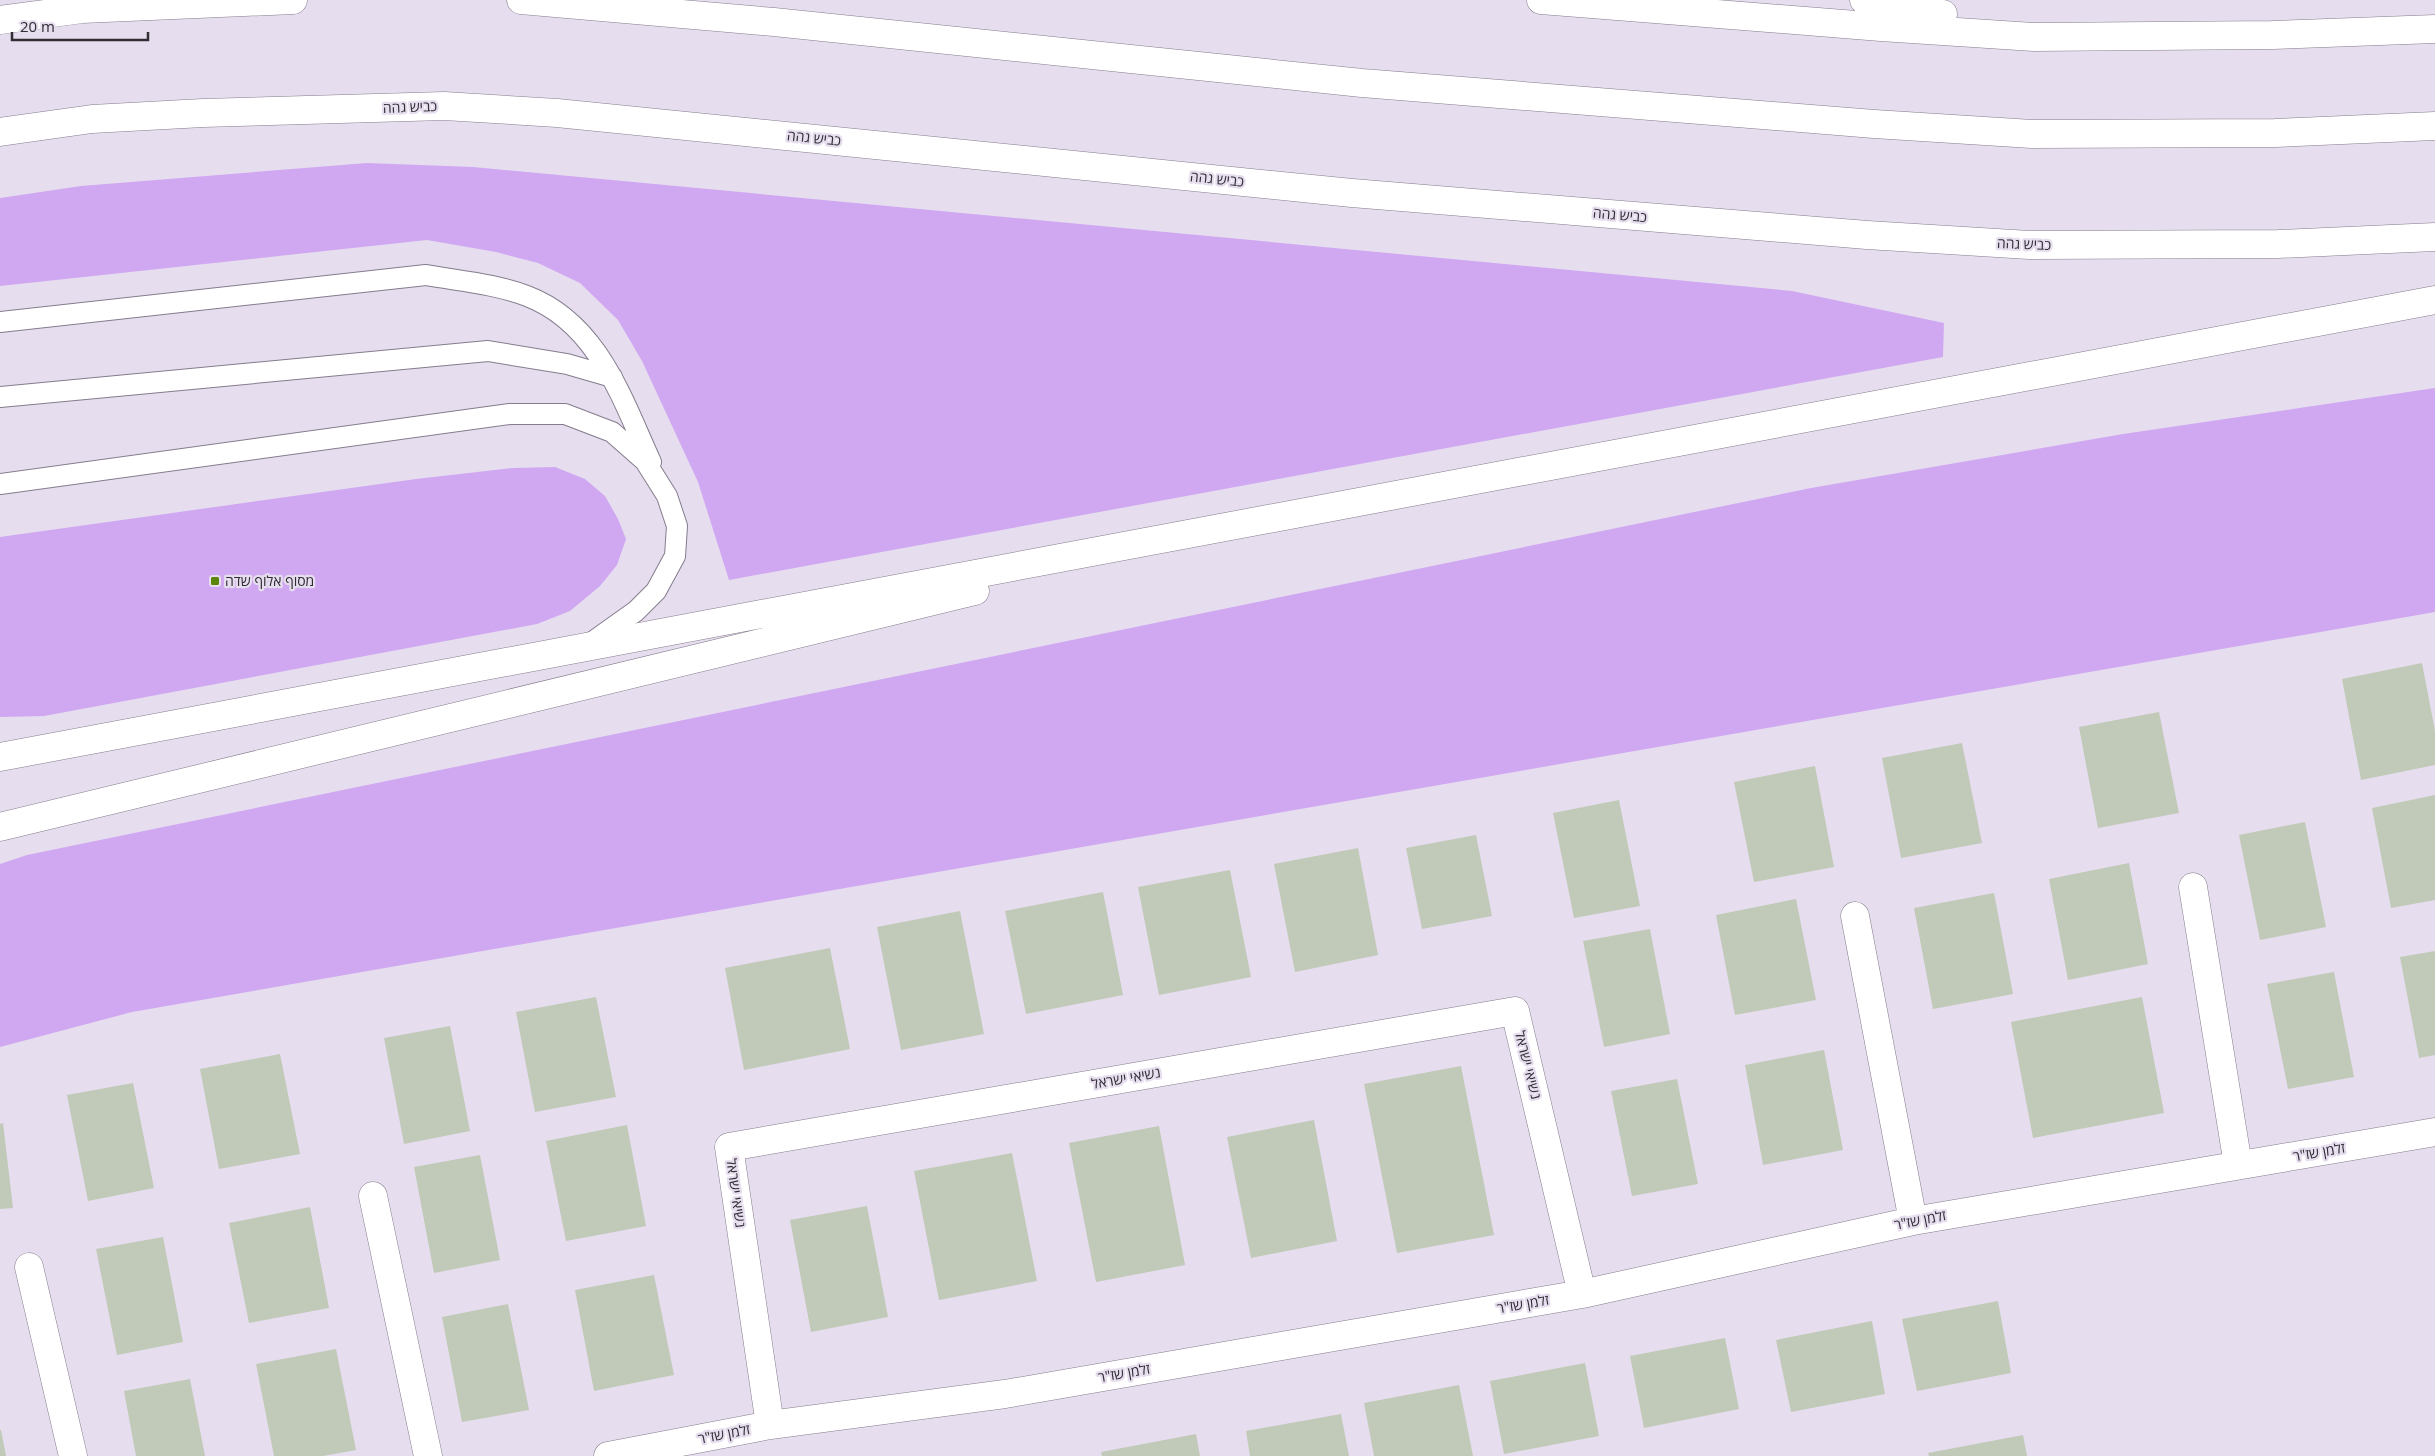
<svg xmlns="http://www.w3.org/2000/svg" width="2435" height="1456" font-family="'Open Sans',Heebo,sans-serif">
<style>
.green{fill:#d0a8f2}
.building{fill:#c1cab8}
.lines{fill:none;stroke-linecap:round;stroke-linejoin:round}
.lane-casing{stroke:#847c8c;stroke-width:22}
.street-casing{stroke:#847c8c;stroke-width:29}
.highway-casing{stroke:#847c8c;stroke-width:29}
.lane{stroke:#fff;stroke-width:20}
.street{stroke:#fff;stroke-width:28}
.highway{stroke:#fff;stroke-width:28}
.poi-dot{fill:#5b840a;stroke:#e6ddee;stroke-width:2}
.labels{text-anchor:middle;stroke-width:4.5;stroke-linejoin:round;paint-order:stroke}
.street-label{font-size:14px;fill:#302d33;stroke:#e6ddee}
.poi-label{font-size:14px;fill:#302d33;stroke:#e6ddee;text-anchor:start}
</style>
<rect width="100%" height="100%" fill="#e6ddee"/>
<path class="green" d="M367 163 473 167 1792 291 1944 323 1943 357 729 580 698 482 642 361 618 320 580 283 538 263 496 252 427 240 0 286V198L81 186Z
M2435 388V612L132 1012 0 1047V864L27 855 1811 488 2123 434Z
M555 467 585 479 605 496 618 519 626 539 617 565 600 586 570 611 537 624 44 716 0 717V537L416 479 513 468Z"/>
<path class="building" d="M2422 663 2435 731V765L2361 780 2342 679Z
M2159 712 2179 813 2098 828 2079 727Z
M1962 743 1982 843 1901 858 1882 758Z
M1815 766 1834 867 1754 882 1734 782Z
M2435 795V900L2391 908 2372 808Z
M1619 800 1640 906 1574 918 1553 813Z
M2305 822 2326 927 2260 940 2239 835Z
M1476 835 1492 916 1422 929 1406 848Z
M1358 848 1378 955 1295 972 1274 864Z
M2129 863 2148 964 2068 980 2049 879Z
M1230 870 1251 977 1159 995 1138 887Z
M1103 892 1123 995 1026 1014 1005 911Z
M1994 893 2013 994 1933 1009 1914 908Z
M1796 899 1816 1000 1735 1015 1716 915Z
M960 911 984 1034 901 1050 877 927Z
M1650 929 1670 1034 1604 1047 1583 941Z
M830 948 850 1049 744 1070 725 968Z
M2435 951V1055L2419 1058 2400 957Z
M2334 972 2354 1077 2288 1089 2267 984Z
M596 997 616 1097 535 1112 516 1012Z
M2142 997 2164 1113 2033 1138 2011 1022Z
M450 1026 470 1131 404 1144 384 1038Z
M1824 1050 1843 1150 1763 1165 1745 1065Z
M280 1054 300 1154 219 1169 200 1069Z
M1461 1066 1494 1235 1397 1253 1364 1084Z
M1677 1079 1698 1184 1632 1196 1611 1091Z
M133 1083 154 1188 88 1201 67 1095Z
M1314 1120 1337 1241 1251 1258 1227 1137Z
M3 1123 13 1208 0 1209V1124Z
M627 1125 646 1226 566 1241 546 1141Z
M1159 1126 1185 1265 1096 1282 1069 1143Z
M1012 1153 1037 1281 939 1300 914 1171Z
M480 1155 500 1260 434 1273 414 1167Z
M867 1206 888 1317 811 1332 790 1220Z
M310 1207 329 1308 249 1323 229 1223Z
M163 1237 183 1342 117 1355 96 1249Z
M654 1275 674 1375 594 1391 575 1290Z
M1998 1301 2011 1373 1917 1391 1902 1319Z
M508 1304 529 1410 462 1422 442 1317Z
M1872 1321 1885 1394 1791 1412 1776 1340Z
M1725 1338 1739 1409 1644 1428 1630 1356Z
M336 1349 356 1450 323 1456H274L256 1364Z
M1585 1363 1599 1436 1504 1454 1490 1381Z
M190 1379 205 1456H136L124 1391Z
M1459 1385 1473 1456H1374L1364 1403Z
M1341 1414 1349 1456H1250L1246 1431Z
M0 1430H1L6 1456H0Z
M1196 1434 1200 1456H1102L1101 1452Z
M2023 1435 2027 1456H1929L1928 1453Z"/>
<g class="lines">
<g class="lane-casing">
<path id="lane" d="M0 322 426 275C459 281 496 284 527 296 598 323 622 399 651 462
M0 397 488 351 567 364 612 377
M0 484 510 414H565L612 432 645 461 667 496 677 526 675 556 656 591 636 611 591 643"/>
</g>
<g class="street-casing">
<path id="street" d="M2193 887 2238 1165
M1855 916 1913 1221
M373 1196 428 1456
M29 1267 73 1456
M770 1425 729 1147 1515 1011 1582 1294
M608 1456 770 1425 1005 1394 1582 1294 1913 1221 2435 1132"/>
</g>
<g class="highway-casing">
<path id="highway" d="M521 0 774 22 1362 83 1874 124 2032 134 2275 133 2435 126
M1541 0 1881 27 2034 37 2272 35 2435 29
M1864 0 1914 12 1943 14
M0 20 82 9 293 0
M0 132 92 119 203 113 444 106 557 113 1352 193 1867 235 2029 245 2278 244 2435 237
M0 757 2435 300
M0 827 975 591"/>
</g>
<use href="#lane" class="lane"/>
<use href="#street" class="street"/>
<use href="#highway" class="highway"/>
</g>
<rect class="poi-dot" x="210" y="576" width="10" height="10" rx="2.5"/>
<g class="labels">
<g class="street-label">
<text transform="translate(410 107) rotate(-2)" y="5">כביש גהה</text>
<text transform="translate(814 138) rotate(6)" y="5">כביש גהה</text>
<text transform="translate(1217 179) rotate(6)" y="5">כביש גהה</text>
<text transform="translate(1620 215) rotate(5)" y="5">כביש גהה</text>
<text transform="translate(2024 244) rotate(2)" y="5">כביש גהה</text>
<text transform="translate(1528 1065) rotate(76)" y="5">נשיאי ישראל</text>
<text transform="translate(1126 1078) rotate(-10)" y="5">נשיאי ישראל</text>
<text transform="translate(2319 1152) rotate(-10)" y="5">זלמן שז"ר</text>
<text transform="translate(736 1193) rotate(82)" y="5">נשיאי ישראל</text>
<text transform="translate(1920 1220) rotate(-11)" y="5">זלמן שז"ר</text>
<text transform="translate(1523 1304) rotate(-10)" y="5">זלמן שז"ר</text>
<text transform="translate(1124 1373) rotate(-10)" y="5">זלמן שז"ר</text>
<text transform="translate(724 1434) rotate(-11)" y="5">זלמן שז"ר</text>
</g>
<g class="poi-label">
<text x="225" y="586">מסוף אלוף שדה</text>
</g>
</g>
<path d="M12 32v8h136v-8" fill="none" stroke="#302d33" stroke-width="2.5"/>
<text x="20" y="32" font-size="15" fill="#302d33" stroke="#e6ddee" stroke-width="4" paint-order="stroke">20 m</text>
</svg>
